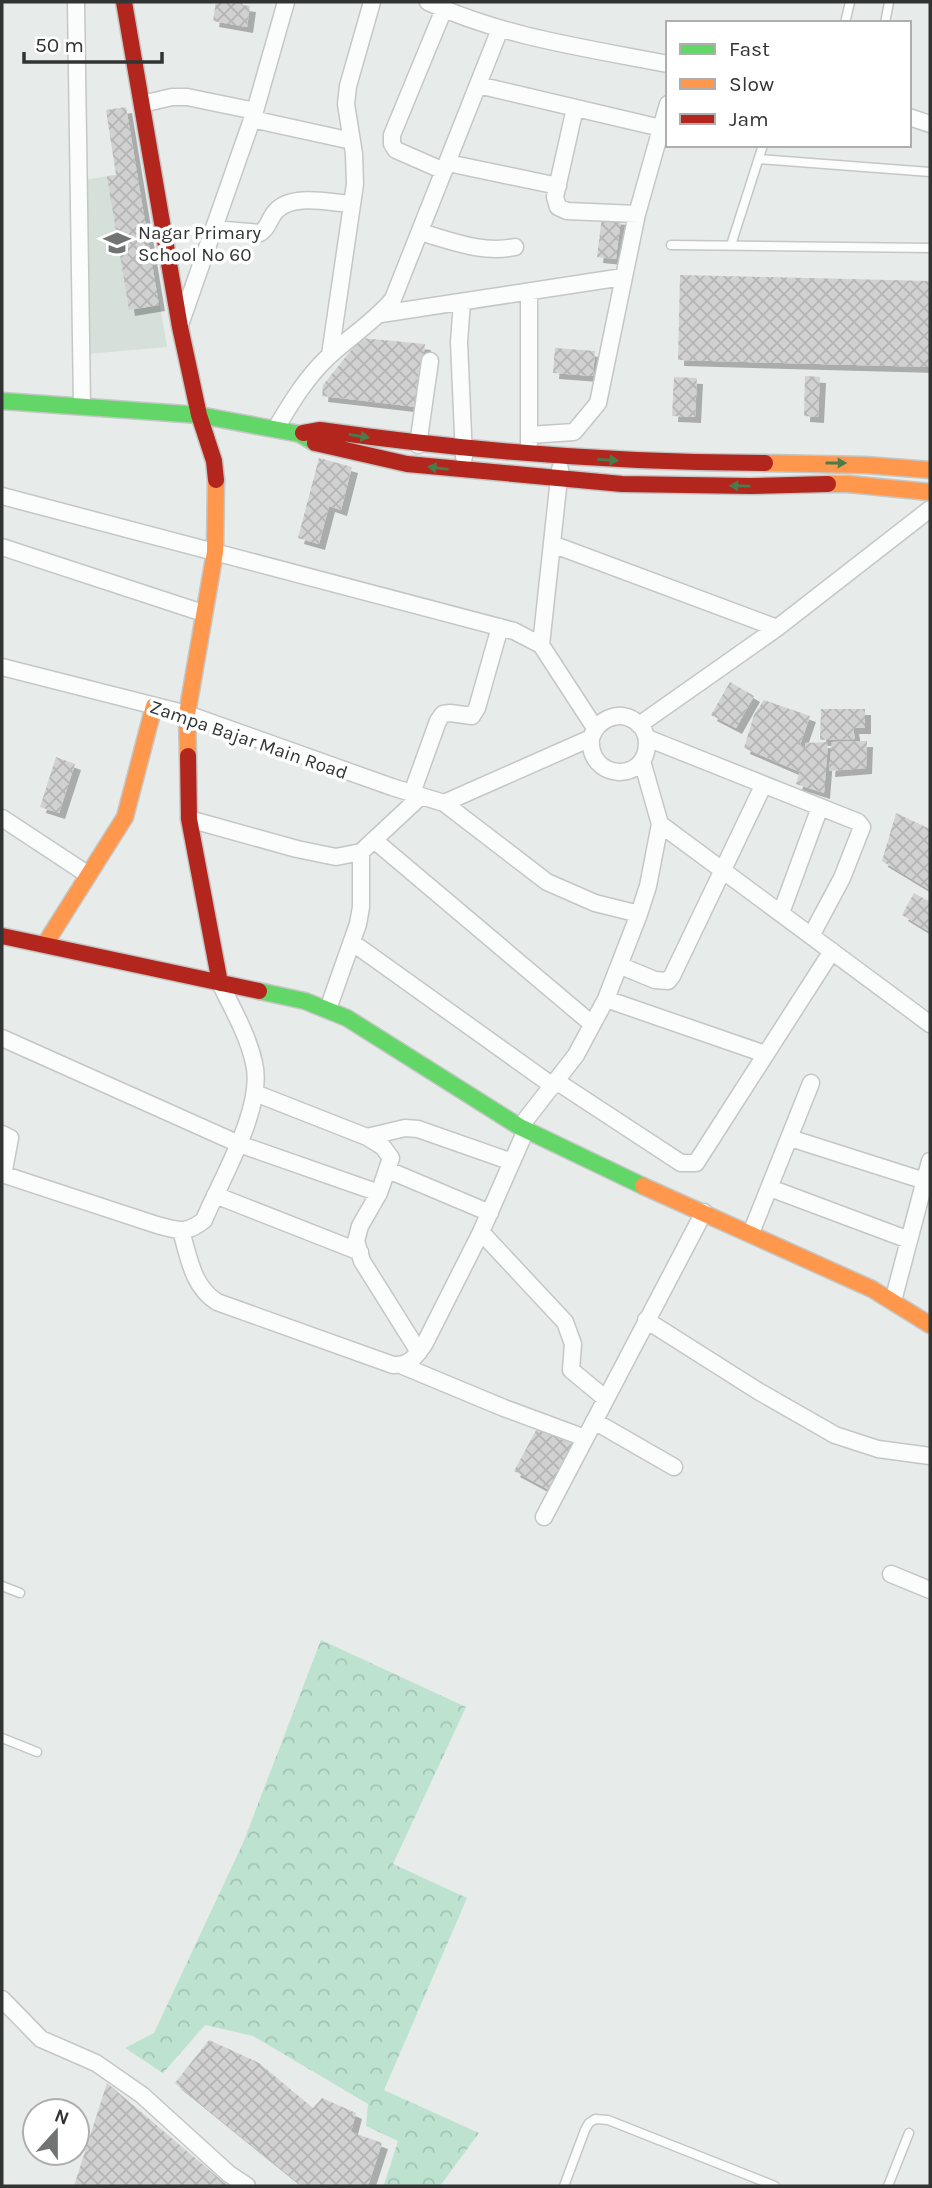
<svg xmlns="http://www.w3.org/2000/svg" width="932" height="2188" font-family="Karla,sans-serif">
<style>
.built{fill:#d5e0da}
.forest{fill:url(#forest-crowns)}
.building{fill:url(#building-cross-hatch);filter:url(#shadow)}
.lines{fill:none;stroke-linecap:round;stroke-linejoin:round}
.lane-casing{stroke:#c4c7c6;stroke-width:11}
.street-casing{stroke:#c4c7c6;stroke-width:19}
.fast-casing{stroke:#c4c7c6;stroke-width:19}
.slow-casing{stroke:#c4c7c6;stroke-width:19}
.jam-casing{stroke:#c4c7c6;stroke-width:19}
.lane{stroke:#fbfcfc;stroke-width:8}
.street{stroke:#fbfcfc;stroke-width:16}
.fast{stroke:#63d668;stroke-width:16}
.slow{stroke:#ff974d;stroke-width:16}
.jam{stroke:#b3261e;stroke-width:16}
.oneway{fill:#487d4b}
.labels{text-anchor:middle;stroke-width:7;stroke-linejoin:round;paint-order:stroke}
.poi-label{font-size:19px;fill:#313433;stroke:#fff;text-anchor:start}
.street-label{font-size:19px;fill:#313433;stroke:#fff}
</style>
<defs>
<pattern id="forest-crowns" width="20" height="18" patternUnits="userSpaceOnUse" patternTransform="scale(1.75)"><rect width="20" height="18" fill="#bde3d0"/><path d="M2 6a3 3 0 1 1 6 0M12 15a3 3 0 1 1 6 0" fill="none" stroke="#a3c3b3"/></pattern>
<pattern id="building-cross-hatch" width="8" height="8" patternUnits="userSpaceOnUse" patternTransform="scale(1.75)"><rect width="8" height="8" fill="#d1d1d2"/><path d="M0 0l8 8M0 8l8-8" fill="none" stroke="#b4b4b5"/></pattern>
<filter id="shadow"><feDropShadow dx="6" dy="6" stdDeviation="0" flood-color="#0004"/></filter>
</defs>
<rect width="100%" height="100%" fill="#e7ebe9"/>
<path class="built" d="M137 171 167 347 87 354 85 180Z"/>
<path class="forest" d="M321 1640 466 1707 393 1864 467 1898 384 2090 479 2133 440 2186 384 2185 398 2141 366 2126 368 2104 253 2036 205 2025 163 2073 125 2048 154 2033 243 1843Z"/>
<path class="building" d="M216 2H243L242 5 250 6 247 27 213 21Z
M126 107 159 305 129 310 107 176 116 175 106 110Z
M602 217 621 219 616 259 597 257Z
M680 275 930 281V367L678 360Z
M361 338 425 344 417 407 322 396 323 385Z
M555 348 595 351 593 376 553 373Z
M805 376 820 377 818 417 804 416Z
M674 377 697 378 695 417 672 416Z
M319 458 352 467 341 510 329 506 319 544 298 538Z
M730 682 754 696 736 728 711 715Z
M764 700 810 716 800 745 806 748 805 743 828 742 824 793 796 784 800 772 744 748 754 715Z
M821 709H865V728H853L855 739 820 740Z
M867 741 866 768 829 771 832 742Z
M56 757 75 764 59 813 40 807Z
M896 813 930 829V890L882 861Z
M914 893 930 902V932L902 915Z
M539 1425 578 1447 553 1492 514 1471Z
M209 2040 259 2063 313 2108 322 2098 356 2113 351 2132 382 2143 368 2186H302L175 2083Z
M107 2083 228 2186H74Z"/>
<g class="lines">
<g class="lane-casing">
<path id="lane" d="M845 23 850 2
M885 23 889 2
M759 159 930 172
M671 245 930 248
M731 245 763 145
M2 1586 20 1593
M2 1738 37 1752
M564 2186 585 2130 589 2123 595 2119 608 2120 775 2186
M888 2186 909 2133"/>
</g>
<g class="street-casing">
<path id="street" d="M76 2 82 406
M428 2C504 37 586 48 668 64
M444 9 392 135V144L396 150 444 171
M478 85 661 128
M142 104 172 97H187L255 111
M575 108 555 197 558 207 567 211 637 214
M909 117 930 124
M252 119 352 141
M448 163 558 186
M214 229 260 233C269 228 269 218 276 211 292 193 331 203 352 204
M420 232C452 241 482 254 515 247
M462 302 459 342 464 457
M381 314 623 277
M181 322 255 111 286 2
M330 355 355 184 354 154 346 104 348 86 372 2
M276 428C291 403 306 378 327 358 349 337 374 322 393 299L500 29
M529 435 574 432 598 403 637 214 668 104
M529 443V292
M418 445 430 361
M2 496 514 631 541 645 595 728
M552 544 777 628
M2 547 203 613
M541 645 560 469
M2 667 187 714 392 787 444 803 591 738C597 720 618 709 635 721 643 726 647 735 647 744 646 784 587 780 591 738
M639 725 777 628 930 509
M647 738 858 822 862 827 842 878 811 936
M412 793 438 721 443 714 450 713 472 716 477 708 500 627
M444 803 547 882 595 903 639 914
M2 818 87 874
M189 819 297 849 336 857 361 852 421 796
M660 824 930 1024
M374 840 592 1024
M781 913 820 807
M353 943 553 1086
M621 966 655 980 668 981 672 976 763 786
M606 999 765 1054
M328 1009 358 924 361 907V852
M2 1038 239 1144 379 1193
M556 1081 681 1163H696L832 951
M255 1093 367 1137 383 1147 391 1158 379 1193 360 1226 356 1241 362 1261 419 1352
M520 1127 576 1055 606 999 639 914 648 886 660 824 642 761
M2 1134 10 1138 3 1175
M367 1137 405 1128 418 1129 512 1162
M790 1138 925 1181
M388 1170 490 1213
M2 1174 157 1225C177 1230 186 1235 204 1220 221 1179 265 1107 254 1063 248 1035 232 1008 220 983
M770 1188 909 1240
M215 1195 360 1252
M181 1231C189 1257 192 1286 217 1302L393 1365C410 1366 416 1356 425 1343L481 1232 526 1130
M481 1232 565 1322 573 1344 571 1370 606 1399
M751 1233 811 1083
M893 1301 930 1161
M646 1320 758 1391 835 1435 878 1449 930 1456
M403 1366 504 1408 585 1438
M594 1421 674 1467
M544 1517 704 1212
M891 1574 930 1590
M2 1999 41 2039 96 2063 142 2095 229 2174 247 2186"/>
</g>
<g class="fast-casing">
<path id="fast" d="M2 401 199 415 300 434 315 443
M259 991 305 1001 347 1018 520 1127 643 1186"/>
</g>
<g class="slow-casing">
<path id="slow" d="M765 463 865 465 930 470
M828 484H848L930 492
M188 756 187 714 215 552 216 480
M45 944 125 817 154 706
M643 1186 872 1289 930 1325"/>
</g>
<g class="jam-casing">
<path id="jam" d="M124 2 180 327 199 415 214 461 216 480
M303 433 320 430C468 451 616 463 765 463
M315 443 407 464 622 484 750 486 828 484
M188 756 189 819 220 983
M2 936 259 991"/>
</g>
<use href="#lane" class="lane"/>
<use href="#street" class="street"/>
<use href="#fast" class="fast"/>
<use href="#slow" class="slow"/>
<use href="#jam" class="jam"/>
</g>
<defs><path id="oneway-solid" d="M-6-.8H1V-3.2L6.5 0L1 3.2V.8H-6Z" transform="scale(1.75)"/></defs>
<g class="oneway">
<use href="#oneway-solid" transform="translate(359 436) rotate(9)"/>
<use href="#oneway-solid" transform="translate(608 460) rotate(3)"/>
<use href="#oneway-solid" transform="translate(836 463)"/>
<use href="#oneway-solid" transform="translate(438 468) rotate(-173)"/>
<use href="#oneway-solid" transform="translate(740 486) rotate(-179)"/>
</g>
<defs>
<g id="school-bare" transform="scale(2.1)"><path d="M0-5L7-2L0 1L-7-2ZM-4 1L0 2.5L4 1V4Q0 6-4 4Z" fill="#717473" stroke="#fff" stroke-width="2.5" paint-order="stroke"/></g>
</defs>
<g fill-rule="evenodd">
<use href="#school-bare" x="117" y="243"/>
</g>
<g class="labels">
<g class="poi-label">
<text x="138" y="239">Nagar Primary<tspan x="138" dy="22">School No 60</tspan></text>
</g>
<g class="street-label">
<text transform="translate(249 739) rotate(19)" y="7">Zampa Bajar Main Road</text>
</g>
</g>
<rect width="932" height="2188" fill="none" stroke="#313433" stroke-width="7"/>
<rect x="666" y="21" width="245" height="126" fill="#ffffff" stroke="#adaead" stroke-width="2"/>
<rect x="680" y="44" width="35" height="10" fill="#63d668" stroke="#adaead" stroke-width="2"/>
<text x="729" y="56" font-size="21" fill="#313433">Fast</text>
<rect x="680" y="79" width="35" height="10" fill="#ff974d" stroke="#adaead" stroke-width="2"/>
<text x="729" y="91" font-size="21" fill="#313433">Slow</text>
<rect x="680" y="114" width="35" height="10" fill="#b3261e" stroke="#adaead" stroke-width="2"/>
<text x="729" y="126" font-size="21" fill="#313433">Jam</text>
<g transform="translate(56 2132) rotate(21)"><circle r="33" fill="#ffffff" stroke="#adaead" stroke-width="2"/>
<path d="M0-5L12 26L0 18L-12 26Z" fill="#717473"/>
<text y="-10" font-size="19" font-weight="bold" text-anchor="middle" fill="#313433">N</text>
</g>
<path d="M24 52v10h138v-10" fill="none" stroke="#313433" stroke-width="3.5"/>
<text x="35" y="52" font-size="21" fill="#313433" stroke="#ffffff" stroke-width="5" paint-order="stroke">50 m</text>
</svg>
